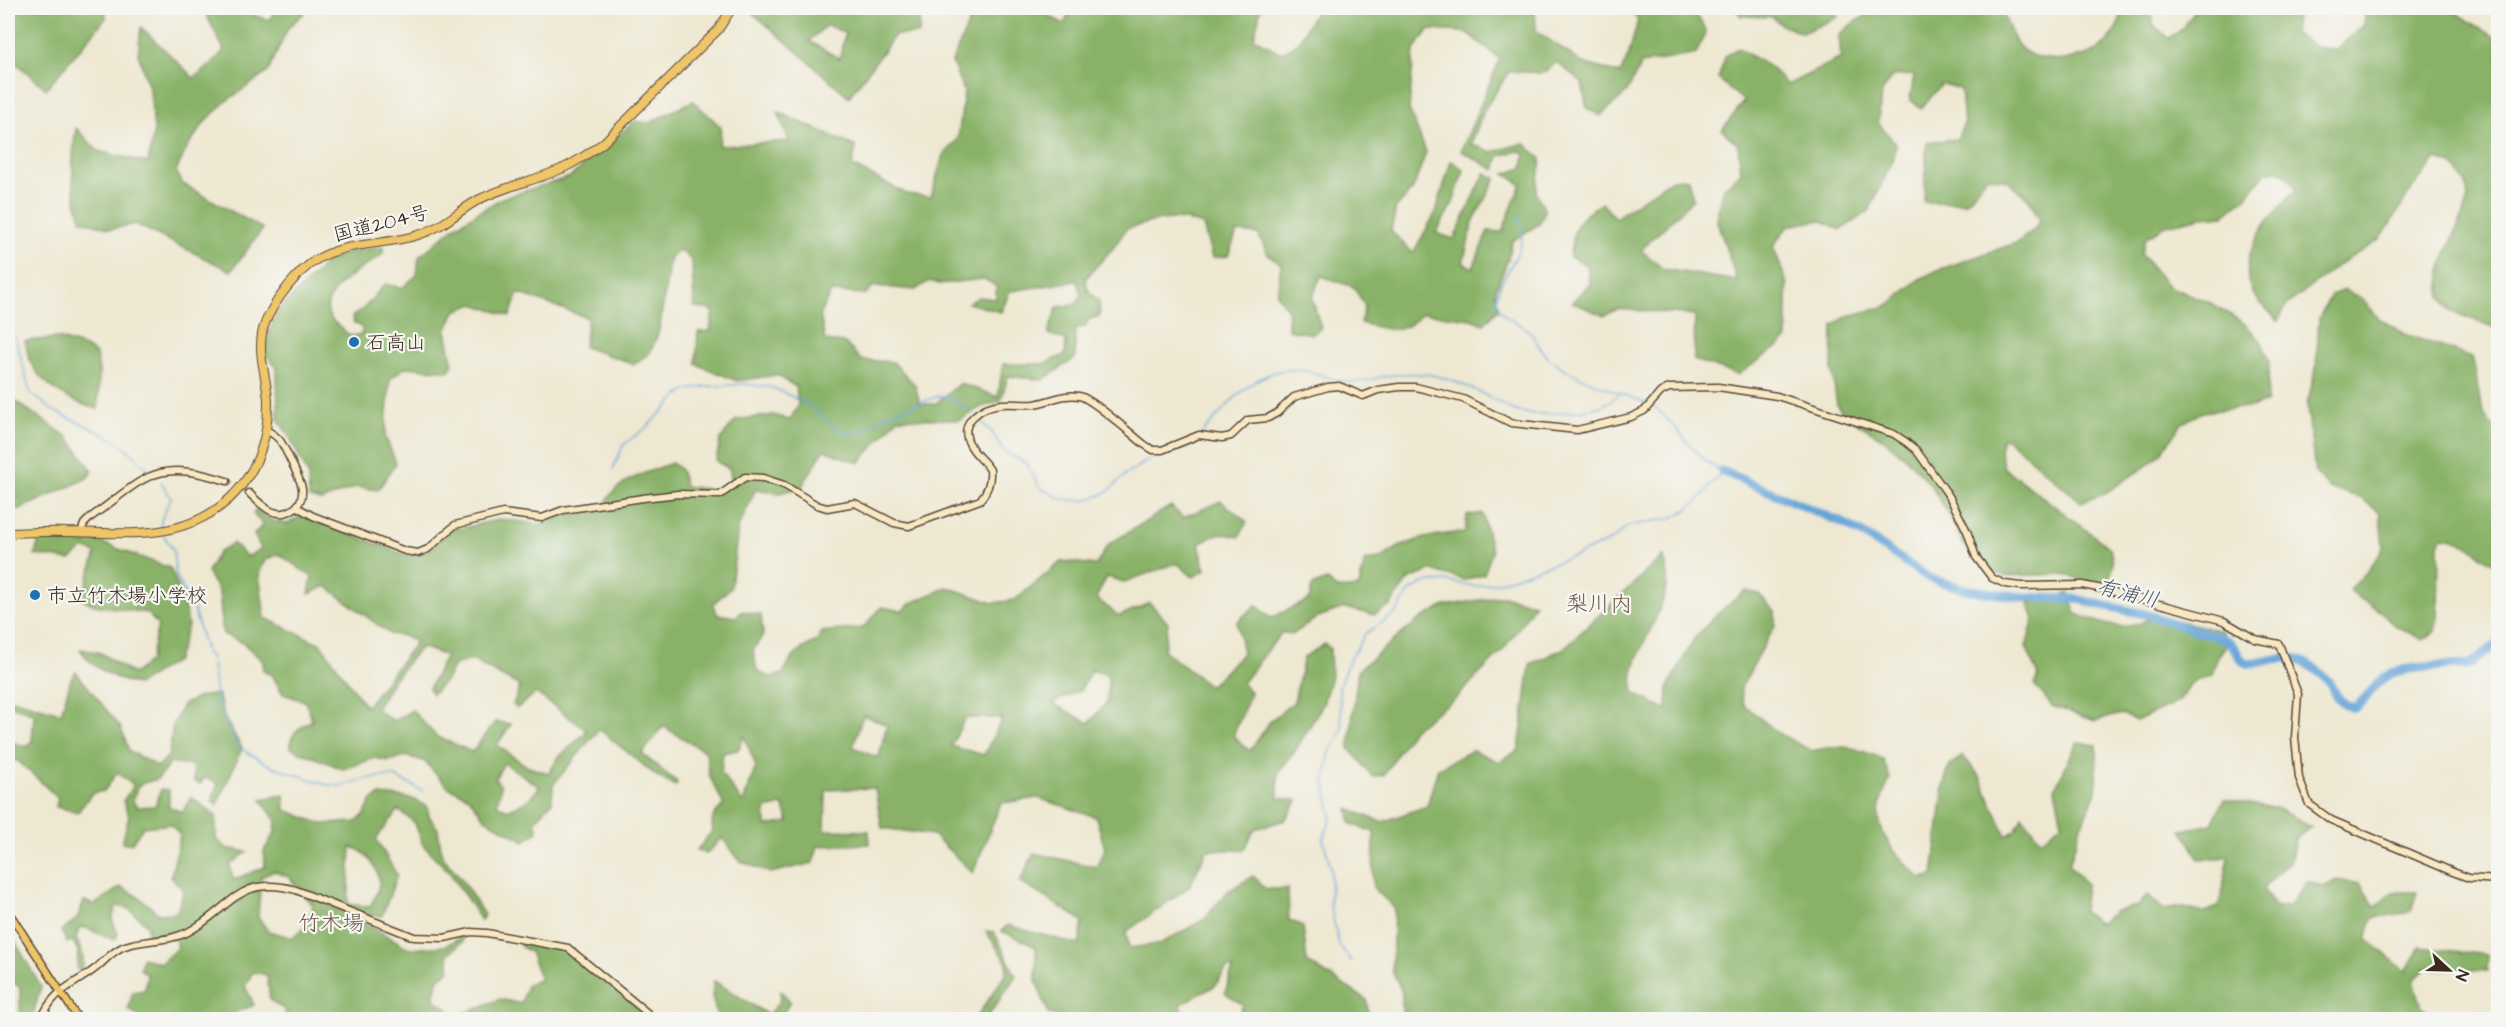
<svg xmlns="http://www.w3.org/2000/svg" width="2506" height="1027" font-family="'Architects Daughter','Klee One',sans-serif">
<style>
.forest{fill:#89b268;stroke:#626e43;stroke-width:1.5;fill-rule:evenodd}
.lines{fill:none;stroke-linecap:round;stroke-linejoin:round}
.stream{stroke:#66a5d9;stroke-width:1.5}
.river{stroke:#66a5d9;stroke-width:9}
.secondary-tunnel{stroke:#cac2ad;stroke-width:6;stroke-dasharray:6 3;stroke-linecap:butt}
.secondary-casing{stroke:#564639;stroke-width:9}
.primary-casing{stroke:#564639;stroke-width:9}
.highway-casing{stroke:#564639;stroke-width:10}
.secondary{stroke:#f8e8c3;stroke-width:6}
.primary{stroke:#eec569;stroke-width:6}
.highway{stroke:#eec569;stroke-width:8}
.poi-dot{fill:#1f6fb2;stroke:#f6f6f2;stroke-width:2}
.labels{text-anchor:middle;stroke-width:4.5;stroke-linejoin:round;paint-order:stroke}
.street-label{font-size:20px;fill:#3b2a1e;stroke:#f6f6f2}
.poi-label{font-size:20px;fill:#3b2a1e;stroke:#f6f6f2;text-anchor:start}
.water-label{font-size:21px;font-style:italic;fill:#4a555f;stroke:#f6f6f2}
.quarter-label{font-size:22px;fill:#715845;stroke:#f6f6f2}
</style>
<rect width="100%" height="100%" fill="#f6f6f2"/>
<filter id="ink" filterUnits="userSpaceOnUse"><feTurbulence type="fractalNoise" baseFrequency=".0167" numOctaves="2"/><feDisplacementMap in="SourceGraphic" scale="12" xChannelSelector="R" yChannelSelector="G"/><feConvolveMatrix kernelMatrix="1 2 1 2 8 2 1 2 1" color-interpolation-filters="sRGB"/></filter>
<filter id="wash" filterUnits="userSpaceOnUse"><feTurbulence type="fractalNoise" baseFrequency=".008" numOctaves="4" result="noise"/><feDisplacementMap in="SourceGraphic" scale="24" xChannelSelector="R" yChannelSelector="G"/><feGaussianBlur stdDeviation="1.35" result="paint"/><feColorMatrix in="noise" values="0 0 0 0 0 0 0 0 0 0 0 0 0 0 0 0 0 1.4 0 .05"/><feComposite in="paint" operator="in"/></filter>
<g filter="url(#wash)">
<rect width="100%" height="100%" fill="#eee8d1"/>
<path class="forest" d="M8 8H105L106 18 46 89 8 56Z
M203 8H245L251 14 268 20 279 8H309L288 28 268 72 225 102 204 123 188 146 176 171 183 184 263 229 231 271 135 224 111 229 82 220C70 191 71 159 76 128L98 151 148 163 154 130 150 91 138 54 141 27 194 78 215 61 224 50Z
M752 8H920L919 34 895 35 849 97 754 14ZM827 25 845 33 840 59 809 41Z
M975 8H1034L1064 24 1072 8H1261L1254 38 1281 53 1298 43 1317 8H1535L1536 31 1583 63 1620 74 1629 54 1638 20 1627 8H1693L1706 31 1696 54 1641 64 1627 92 1600 116 1587 108 1582 83 1557 62 1543 73 1510 71 1485 108 1471 144 1492 152 1524 143 1541 159 1536 192 1545 211 1539 224 1512 241 1508 259 1495 292 1499 308 1484 324 1471 319 1422 313C1403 337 1387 329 1360 323L1365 306 1354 287 1321 276 1312 298 1321 328 1313 334 1288 330V310L1277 295 1281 264 1268 254 1258 234 1237 232 1228 256 1212 258 1203 225C1173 213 1156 221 1126 229L1114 247 1085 279 1089 292 1099 301 1100 316 1089 319 1085 327 1075 329V358L1043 380 1008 376 1001 401 979 408 960 420 898 418 859 463 824 450 801 488 779 493 756 489 738 528 731 587 713 604 717 614 736 617 742 611 761 615 763 635 753 650 757 671 770 677 783 674C790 657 800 648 817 641L821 632 863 628 882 607 902 611 910 604 947 587 993 603 1015 600 1062 561 1096 565 1109 544 1171 506 1183 518 1221 501 1247 522 1239 537 1220 533 1199 543 1205 570 1193 577 1177 563 1124 582 1107 577 1096 598 1119 616 1150 603 1168 623 1164 651 1210 686 1243 653 1237 622 1256 605 1271 618 1309 600 1312 586 1327 580 1336 589 1359 587 1365 560C1385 562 1387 551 1404 545 1425 536 1443 533 1465 533L1467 516 1482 513 1492 552 1484 574 1465 580 1431 570 1408 580 1389 607 1374 615 1344 608 1318 617 1292 635 1282 632 1242 683 1251 693 1233 736 1250 751 1271 720 1294 702 1304 657 1325 644 1330 648 1331 676 1323 704 1295 751 1278 773V798L1298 800 1285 820 1255 829 1244 850H1207L1189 887 1126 932 1129 948 1160 944 1203 920 1228 891 1253 876 1266 889H1288L1289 920 1303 926 1307 962 1367 1000 1369 1019H1237L1243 1005 1225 993 1233 968H1227L1215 986 1180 1005 1188 1019 1074 1020 1049 1014 1036 981V947L1002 931 1007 925 1079 945 1083 921 1020 882 1034 853 1096 867 1105 849 1096 817 1038 798 1001 803 973 873 933 835 882 828 875 788 826 790 825 830 869 831 870 844 818 846 813 863 770 873 740 861 722 838 706 854 697 850 713 830C710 817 715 813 724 805L709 775 706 752 663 726 642 754 677 782 676 786 658 777 599 729 553 785 552 802 535 821 538 831 525 841 485 819 469 797 448 787 424 761 405 756 389 761 375 758 343 769 291 748C289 733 301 727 312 720L305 701 283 694 272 675 263 671V661L243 643 223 634 219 592 207 572 218 553 233 543 247 557 261 549 254 534 263 525 253 514 256 509 271 520 287 524 301 516 409 556 426 552 450 531 501 519 539 524 570 514 604 509C611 480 648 473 672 463L680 469 685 486 715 490 731 481 730 469 716 461 720 440 736 420 773 415 790 420 798 405 796 387 777 375 737 381 696 364 698 332 710 331 713 310 694 307 692 261 680 250 670 257 659 331 650 353 634 364 584 347 588 318 518 293 510 316 474 304 455 311 446 331 453 365 448 371 406 367 390 379 385 436 396 463 378 490 356 487 321 501 309 498 308 475 290 438 278 419 277 368 265 353 269 332 279 310 328 261 351 251 384 247 382 255C365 267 310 294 333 321 337 326 345 331 351 336L362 334V327L354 323 352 317 365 307 385 284 402 288 417 275 419 257 457 225 502 198 570 177 635 121 649 123 693 101 721 127 719 146 789 141 778 112 856 147 852 166 907 194 931 197 943 155 958 139 964 92 952 62ZM1428 30 1466 32 1500 59 1461 151 1495 170 1499 156 1519 151 1525 154 1523 168 1505 174 1521 184 1502 232 1488 231 1473 268 1463 263 1473 222 1496 178 1485 173 1454 239 1436 233 1453 203 1464 170 1451 161 1436 212 1413 253 1391 231 1396 208 1413 189 1426 152 1409 109 1414 50ZM984 279 996 286V299L979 297 968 303 1001 312 1010 291 1077 281 1081 295 1075 305 1057 307 1048 334 1066 340 1065 355 1042 364H1003L998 397 960 383 935 404H920L915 385 893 362 861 360 845 343 825 341 820 314 831 292 866 294 874 286 915 290 929 281 940 284ZM279 554 312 577 309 594 326 586 390 634 404 636 416 642 366 707 321 644 265 618 259 574 265 560ZM421 647 446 656 429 688 432 694 446 680 454 665 472 660 520 686 513 705 517 708 536 693 587 731 559 757 549 773 528 767 497 745 511 724 495 722 472 752 436 736 412 710 394 721 376 709 393 680ZM1092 670 1108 675 1107 702 1089 723 1052 703 1080 690ZM863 715 887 725 878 758 853 747ZM965 718H1002L984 755 951 746ZM744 736 756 766 743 803 721 773 723 753 738 750ZM504 763 540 787 526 802 507 810 497 804 501 786 495 779ZM783 805 789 822 766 826 765 809Z
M1734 8H1838V17L1802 33 1783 26 1772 17 1741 16Z
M1881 8H2007L2002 11C2007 22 2011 36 2018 45 2034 65 2077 62 2097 50 2112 42 2120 22 2124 8H2148L2154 25 2169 39 2183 28 2197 8H2297L2294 33 2314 47 2336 49 2364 25 2366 8H2449L2498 39V329L2450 311 2441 296V271L2446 254 2462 217 2468 198 2466 184 2454 165 2436 159 2413 187 2380 240 2338 265 2287 305 2278 321C2270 311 2255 300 2251 289 2236 254 2272 213 2296 190L2292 182 2279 170 2266 172 2246 197 2224 215 2202 217 2166 225 2145 238 2141 254 2168 286 2213 304 2244 323 2261 341 2269 361 2267 402 2256 406 2202 412 2181 424 2162 452 2145 467 2102 495 2081 502 2007 439 2002 438 2000 452 2004 468 2110 548 2113 563 2110 582 2103 587 2064 574 2005 576 1984 568 1963 544 1948 513 1930 484 1907 459 1882 438 1844 415 1837 405 1832 371 1833 325 1848 316 1887 306 1918 280 1938 270 2016 243 2034 230 2040 220 2028 198 2006 180 1987 176 1967 202H1924L1927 142 1957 139 1964 124 1961 89 1942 84 1922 108 1910 100 1914 75 1892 76 1881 94 1878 123 1896 144 1892 162 1869 211 1841 230 1820 220 1788 226 1773 246 1787 284V340L1738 375 1694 360 1695 315 1618 309 1604 316 1572 302 1590 284 1587 265 1570 257C1573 227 1575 220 1602 203L1615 218 1672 179H1688L1693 199 1641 250 1663 269 1737 281 1716 218 1722 190 1741 172 1738 145 1722 130 1744 101 1718 79 1726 55 1738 48 1770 67 1787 85 1841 58 1839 35 1854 22Z
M2344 290 2361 298 2380 319 2407 335 2472 357C2480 381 2475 416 2498 430V566C2476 555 2469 539 2442 537L2439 544 2438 617 2435 631 2423 640 2394 625 2381 611 2360 599 2349 589 2368 571 2383 548 2380 513 2359 497 2329 488 2315 472 2307 404 2316 369 2319 318 2331 295Z
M58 338 85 347 96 354 99 371 98 409C74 404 44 387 32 365 28 358 27 349 25 341Z
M8 396 68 437 93 471 86 479 20 509 8 510Z
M89 538 170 568 183 599 188 625 177 660 137 685C116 679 92 669 80 649L101 653 133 674 150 661 158 625 147 613 94 605 82 599 96 553 84 548 70 560 35 555 39 539 64 543Z
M1663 556C1684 605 1619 654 1635 694L1667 710 1668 687 1694 639 1716 615 1745 591 1759 594 1775 612V625L1741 688 1743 704 1781 735 1812 751C1843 743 1854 747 1883 759L1890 778C1887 787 1882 796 1880 805 1873 835 1901 859 1920 878L1933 876 1944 783 1950 765 1963 756 1980 777 2006 836 2015 831 2022 816 2041 840 2062 823 2055 788 2077 743 2097 745 2096 792 2080 829 2069 865 2086 884 2083 912 2100 924 2115 911 2138 906 2148 895 2164 910 2182 907 2203 913 2219 906 2229 857 2199 859 2182 830 2212 824 2224 799 2278 809 2311 827 2295 839 2290 862 2263 888 2275 908 2290 906 2308 881 2323 887 2337 880 2360 884 2375 907 2393 892H2417L2411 912 2372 918 2366 939 2406 971 2420 947 2488 955 2487 971 2427 968 2414 980 2422 1008 2446 1020 1406 1019 1402 1013V992L1392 970 1394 908 1373 887 1374 832 1351 824 1348 809 1382 822 1427 806 1438 768 1473 750 1499 762 1519 750 1530 664 1563 649Z
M2069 593 2075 613C2103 624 2127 636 2154 615L2222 631 2227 644 2217 658 2212 675 2191 683 2179 701 2136 721 2122 714 2095 721 2052 706 2034 684 2039 676 2026 647 2034 619 2028 603Z
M1503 596 1535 604 1504 649 1455 699 1413 729 1384 775 1373 777 1349 748 1358 670 1420 619 1445 606Z
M76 672 121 728 129 751 158 767 169 755 173 724 183 705 198 697 218 694 225 719 242 748 217 805 212 801 218 784 205 777 200 784 194 781 193 766 171 763 157 779 140 784 132 800 137 807 155 806 161 789 169 790V807L183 812 191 797 216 816V839L226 848 247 852 230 865 233 880 265 867 264 851 275 832 276 821 261 799 284 795 285 810 322 824 356 822 365 814 371 801 380 795 410 798 427 806 429 816 438 829 442 856 461 878 484 915 481 920 450 873 423 845 415 823 398 810 376 839 397 875 382 916 365 915 363 922 410 949 445 946 461 937 463 941 448 954 450 970 438 979 433 998 457 1016 500 999 521 1004 527 985 541 979 530 952 520 946 521 941 562 949 579 958 651 1019H284L286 1011 270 1000 267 975 253 972 245 986 254 1005 233 1013 230 1019H143L128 1009 133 992 145 990 147 974 140 969 142 958 161 963 178 947 175 937 148 939 147 925 128 908 116 906 112 920 118 934 115 940 81 926 76 937 83 956V968L77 970 78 951 72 940 67 943 61 931 77 919 84 901 94 905 121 887 140 898 159 914 177 912 184 890 171 877 180 835 171 824 143 827 132 843H122L129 816 123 801 134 785 117 773 104 791 92 793 78 812 56 807 58 798 17 760 8 762V741L27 747 32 741 34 714 8 705V698L61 713 71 679ZM351 847C364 849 380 869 379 884 379 891 373 900 370 907L348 904ZM274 871 289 877 313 905 309 923 293 938 268 931 258 917 261 877Z
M8 929 41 987 32 1019H20V987L8 980Z
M986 931 994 932 1016 976 986 1019H975L1006 974 1007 963Z
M714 981 768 1015 779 1003 781 991 790 1001 780 1019H718L712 996Z"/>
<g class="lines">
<path class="stream" d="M1518 215C1532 248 1508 262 1498 291 1490 315 1516 320 1529 331 1536 337 1538 347 1544 354 1566 376 1619 392 1648 404
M8 329 16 339 30 392 52 410 106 435 124 446 148 469
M975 416 992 432 1003 451 1026 463 1040 488 1062 499 1083 501 1099 496 1110 490 1125 475 1144 463 1155 457 1191 446 1197 439
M1202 434C1228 404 1257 365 1301 370 1318 372 1333 381 1350 382 1358 383 1368 380 1377 378 1396 374 1417 371 1436 376 1462 382 1488 396 1511 409 1528 418 1582 412 1601 406 1608 403 1614 398 1620 393
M613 469 624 444 646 428 679 395 688 390 704 387 746 384 774 388 811 406 835 428 850 434 869 428 882 417 938 396 951 398 972 413
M161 528V520L171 498 161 482
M162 533 173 549 176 577 192 604 206 652 211 658 217 701 235 742 241 749 271 766 327 785 340 786 369 778 393 776 423 791
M1351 961 1339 945 1330 905 1331 868 1323 839 1331 819V813L1325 780 1329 755 1342 729 1339 688 1346 667 1365 634 1395 614 1410 591 1424 583 1445 581 1475 586 1500 582 1577 555 1612 540 1628 526 1671 518 1687 510 1698 501 1722 471C1695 459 1678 425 1653 406"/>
<path class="river" d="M1722 471 1843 523 1868 537 1929 578 1964 589 2020 597 2077 599 2097 604 2144 614 2227 640C2237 647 2238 658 2244 662 2255 669 2282 649 2307 664 2315 669 2323 675 2329 682 2337 695 2338 702 2354 708 2367 699 2375 683 2388 675 2402 666 2450 666 2468 665 2480 659 2486 649 2498 645"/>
</g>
</g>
<g filter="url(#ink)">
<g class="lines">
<path class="secondary-tunnel" d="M227 481 249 493"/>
<g class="secondary-casing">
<path id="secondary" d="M249 493C256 500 263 507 271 511 287 518 304 506 302 489 302 482 285 449 281 442 277 436 272 433 266 430
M297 507 313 516 405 551 418 553 428 549 455 525 503 513 542 518 563 510 643 498 678 494 720 495 745 477 763 478 784 485 817 505 827 508 855 503 894 523 909 526 980 500C988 491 991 482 990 470 985 461 975 455 970 445 957 422 981 406 1002 404 1013 403 1024 405 1034 404 1049 402 1064 393 1079 396 1092 398 1132 435 1145 445L1153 450H1162L1199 435 1222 438 1231 436 1248 420 1268 418 1277 413 1294 397 1328 387 1339 386 1363 396 1378 390 1399 387H1416L1463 399 1511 423 1577 430 1631 417 1644 411 1661 392 1669 388 1718 387 1777 396 1894 434 1906 442 1916 450 1949 496 1967 531 1976 557 1992 578 2005 584 2020 586 2082 585 2103 589 2224 621 2255 639 2279 644 2298 694 2295 737 2299 778 2309 804 2331 820 2453 872 2469 878 2498 880
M81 532 84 524 91 517C148 476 154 458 227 481
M41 1020C54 988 72 987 96 968 106 960 113 950 125 946 145 939 169 942 188 932 231 909 238 874 296 890L414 937 444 938 471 932 487 933 568 948 656 1020"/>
</g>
<g class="primary-casing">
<path id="primary" d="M8 911 79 1020"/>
</g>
<g class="highway-casing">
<path id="highway" d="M8 533C27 533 47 531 66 532 98 532 134 536 166 530 231 517 269 467 268 401 267 378 258 356 262 334 266 311 292 278 310 264 342 240 381 247 418 235 445 227 457 211 480 199 506 186 534 181 561 169 576 163 589 153 603 143L718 30 732 8"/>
</g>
<use href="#secondary" class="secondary"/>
<use href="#primary" class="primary"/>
<use href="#highway" class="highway"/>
</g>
</g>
<g class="poi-dot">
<circle cx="354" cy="342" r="6"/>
<circle cx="35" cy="595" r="6"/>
</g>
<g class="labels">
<g class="street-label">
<text transform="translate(381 223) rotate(-14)" y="7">国道204号</text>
</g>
<g class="poi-label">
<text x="366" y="349">石高山</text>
<text x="47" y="602">市立竹木場小学校</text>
</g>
<g class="water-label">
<text transform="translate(2128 593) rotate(14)" y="7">有浦川</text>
</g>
<g class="quarter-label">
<text x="1599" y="611">梨川内</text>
<text x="331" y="930">竹木場</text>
</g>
</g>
<rect width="2506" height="1027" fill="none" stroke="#f6f6f2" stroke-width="30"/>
<g transform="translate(2449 970) rotate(112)" stroke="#f6f6f2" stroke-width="4.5" paint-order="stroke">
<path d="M0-4.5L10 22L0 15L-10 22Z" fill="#3b2a1e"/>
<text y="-9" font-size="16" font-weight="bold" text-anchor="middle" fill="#3b2a1e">N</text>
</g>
</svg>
